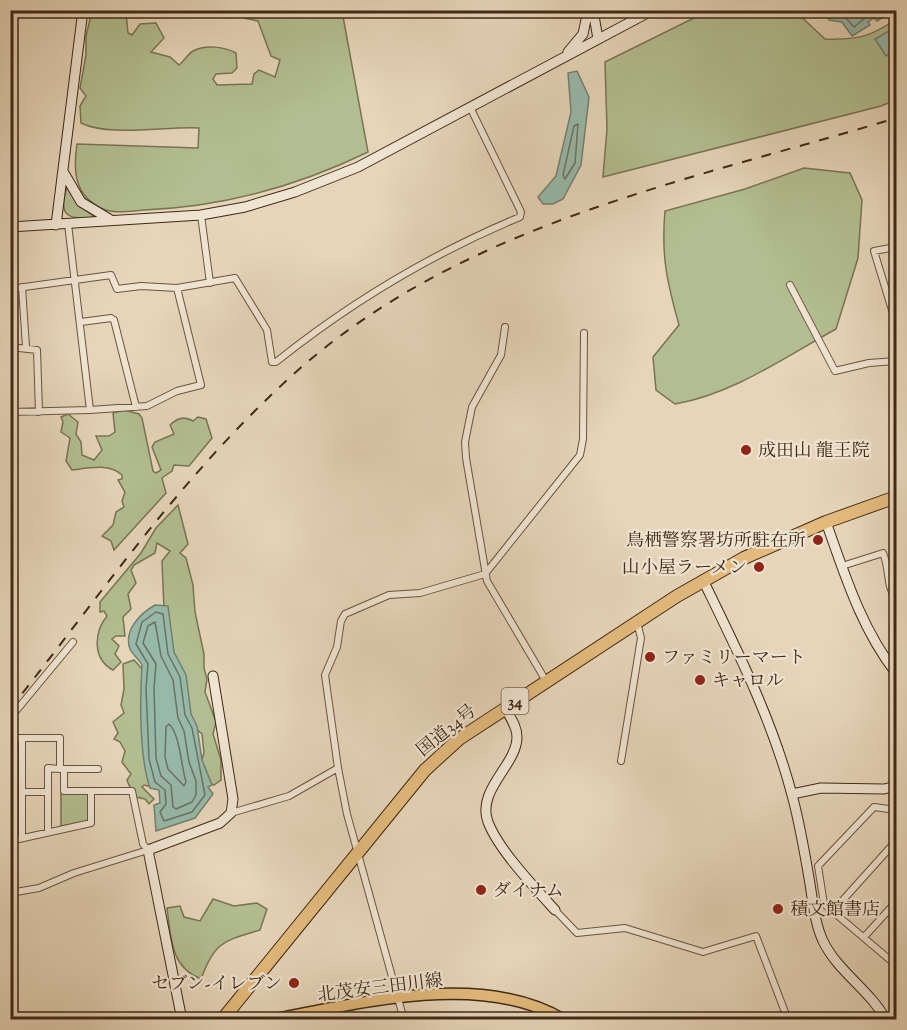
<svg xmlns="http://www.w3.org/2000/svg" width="907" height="1030" font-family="'Sorts Mill Goudy','Noto Serif JP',serif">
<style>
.green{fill:#b2be91;stroke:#797453;stroke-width:1.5}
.water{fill:#97b9aa;stroke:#747f6e;stroke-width:1.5}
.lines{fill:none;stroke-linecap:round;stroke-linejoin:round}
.shore{stroke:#6c7160;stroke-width:1.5}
.street-casing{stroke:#6a543e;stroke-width:8}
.secondary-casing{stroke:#402915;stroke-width:11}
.primary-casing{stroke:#402915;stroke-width:13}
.highway-casing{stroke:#402915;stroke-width:14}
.street{stroke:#efe4d2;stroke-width:6}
.secondary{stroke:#efe4d2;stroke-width:9}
.primary{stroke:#e3ba7c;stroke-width:10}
.highway{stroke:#e3ba7c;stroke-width:12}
.rail{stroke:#402915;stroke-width:2;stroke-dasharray:10 10;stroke-linecap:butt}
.poi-dot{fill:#8f2418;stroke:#efe4d2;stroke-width:2}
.labels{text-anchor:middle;stroke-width:4.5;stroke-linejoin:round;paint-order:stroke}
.shield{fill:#efe4d2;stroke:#74614e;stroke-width:1.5}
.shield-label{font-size:16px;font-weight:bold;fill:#402915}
.poi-label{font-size:18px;fill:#402915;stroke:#efe4d2;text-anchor:start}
.street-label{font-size:18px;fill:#402915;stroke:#efe4d2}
</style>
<rect width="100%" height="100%" fill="#e6d5b9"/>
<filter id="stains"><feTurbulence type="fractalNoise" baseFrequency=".00333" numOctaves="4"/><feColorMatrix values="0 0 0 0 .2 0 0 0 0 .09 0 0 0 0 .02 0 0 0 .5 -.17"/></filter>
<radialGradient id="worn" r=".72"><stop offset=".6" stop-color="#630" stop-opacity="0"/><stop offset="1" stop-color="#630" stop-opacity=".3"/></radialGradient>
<path class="green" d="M92 11H129L126 13 128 33 132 35 140 24 156 23 164 38 151 52 170 57 179 65C184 61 188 54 193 51 206 44 225 47 236 53L237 68 232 73 216 74 213 79 217 85 252 84 254 74 259 70 275 77 280 60 271 56 258 21 244 18 235 11H342L368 152C298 186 222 207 144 210 131 211 115 214 103 209 74 196 73 171 77 144L198 148 199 128C166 126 109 137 81 123L80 106 86 96 80 88 86 55V36Z
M708 11H795L825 39C857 40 871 37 896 19V100L881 106 603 177 607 129 605 62Z
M804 168 850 173 862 200 858 258 836 329C785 357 733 394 675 404L656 390 653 357 679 325C667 282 661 256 665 211L745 189Z
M67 187 79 205 96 218C69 219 57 218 67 187Z
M124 410 139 414 142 418 153 471 156 473 161 470 152 447 155 442 174 434 170 425C177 418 185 416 193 421L198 417 206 419 212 438 189 466 174 465 172 471 162 478 166 493 114 550 111 541 102 536 113 525 116 512 124 507 122 501 125 492 118 480 122 479V475C109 463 88 468 72 470L66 461 70 438 61 432 63 422 61 417 68 414 78 422 76 434 81 442 82 455 94 460 102 450 96 436H109L115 432 113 413Z
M178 505 188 544 180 553 186 558 193 585 195 612 204 654V668L207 679 205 692 216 722 213 734 221 760V780L214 785 208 783 201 762 204 753 202 734 195 728 178 678 164 609 162 561 170 551 157 543 155 553 134 565 131 570 136 583 128 594 131 609 123 617 125 636H116L112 639 119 646 115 654 121 662 113 670C92 659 94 632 107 616L104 611 100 612V602L141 553 156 528Z
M134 660 144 671 145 702 141 707H146L145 725 142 729 146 731 152 787 144 785 142 787 154 799 149 804 145 799 136 797C133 789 129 788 127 780L131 774 122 762 125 751 120 742 114 739 118 733 113 722 124 713 121 705 124 689 123 664Z
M61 793H88V822L61 826Z
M213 899 234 906 257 903 267 909 260 930C224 941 215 941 201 979 170 967 171 937 167 908L180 906 184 917 200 921Z"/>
<path class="water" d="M827 11V10L893 11 877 21 874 18 868 22 870 25 852 36 842 22 829 20Z
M894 28 896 33V50L886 56 875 39Z
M577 71 589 97 581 165 563 199 553 204H543L538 197 556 176 571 112 568 73Z
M155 605 168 606 174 652 186 675 191 714 197 726 202 760 212 785 208 787 213 794 195 818 156 831 154 805 160 803 159 790 150 788C139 756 140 698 142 665 139 659 132 654 130 649 123 630 141 613 155 605Z"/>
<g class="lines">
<path class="shore" d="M833 10 835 15 845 17 854 27 870 14 882 10
M578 124 575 163 565 179 563 175 574 126Z
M156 612 163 614 168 654 180 677 185 715 192 728 205 795 192 812 164 821 160 812 166 804 165 790 155 782 149 759 146 688 148 664 136 644 142 622Z
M155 622 161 656 173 680 178 718 184 731 189 762 196 781V795L192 802 176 809 173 807 171 785 161 776 156 758 154 688 156 664 143 643 148 626Z
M169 724C180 734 181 766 186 782L184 786 168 769 165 757 166 727Z"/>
<g class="street-casing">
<path id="street" d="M896 131V154
M201 215 210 283
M896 247 874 251 896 323
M790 285 835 371 869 363 896 361
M22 287 26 347
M10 289 111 275 117 289 141 286 177 288 235 278 267 330 272 362H276C351 302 431 254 520 217L521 212 470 107
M887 293 896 292
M81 322 111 318 114 320 136 407
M505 327 501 355 472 407 465 442 466 458 487 581 546 681
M10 347 37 350 39 412
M90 410 147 406 177 391 201 385 177 288
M10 412 90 410 68 224
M842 566 883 553C890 569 886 586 896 600
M10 718 73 642
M10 738H60V769L48 768V832
M22 738V838
M621 761 641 638 637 622
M338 768 325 675 337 647 341 621 345 614 389 595 420 593 485 574 580 455 583 439 584 333
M61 769H98
M22 792H48
M896 810 874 807 818 866 824 904 896 965
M231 813 289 796 338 768 347 814 404 1020
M10 841 91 823V791
M10 893 39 888 74 873 148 850 143 844 132 791H64V769
M555 910 577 933 625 928 703 952 756 936 788 1020
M833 911 896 841
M865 936 896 902"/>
</g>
<g class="secondary-casing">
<path id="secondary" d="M593 10 598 39
M568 52 583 34 588 10
M64 173 81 202 111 220
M56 225 83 10
M10 227 201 215 245 207 295 192 358 167 653 10
M826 522C845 575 861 628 896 673
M703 580C737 650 772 719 792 795 800 824 805 854 810 884 813 903 815 924 823 941 838 972 870 990 886 1020
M505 708C510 717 517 726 517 737 517 765 476 790 488 822 498 849 535 888 555 910
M792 794 821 788 884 789 896 786
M182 1020 148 850 220 823 231 813 233 799 213 676"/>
</g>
<g class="primary-casing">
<path id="primary" d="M269 1020C358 1004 481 970 564 1020"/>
</g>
<g class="highway-casing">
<path id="highway" d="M222 1020 425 770 459 739 677 596 744 558 826 522 896 497"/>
</g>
<use href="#street" class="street"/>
<use href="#secondary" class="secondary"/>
<use href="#primary" class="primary"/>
<use href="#highway" class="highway"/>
<path class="rail" d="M10 709C103 592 183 473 296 372 463 223 689 181 896 118"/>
</g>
<g class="poi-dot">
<circle cx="746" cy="450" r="6"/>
<circle cx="818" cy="540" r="6"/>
<circle cx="759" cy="567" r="6"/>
<circle cx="650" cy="657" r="6"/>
<circle cx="700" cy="680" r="6"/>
<circle cx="481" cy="890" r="6"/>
<circle cx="778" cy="909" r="6"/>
<circle cx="294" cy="983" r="6"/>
</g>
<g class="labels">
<rect class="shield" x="501.5" y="688" width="27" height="26" rx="4.5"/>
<g class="shield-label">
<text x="515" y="707">34</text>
</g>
<g class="poi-label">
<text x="758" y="456">成田山 龍王院</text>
<text x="806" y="546" text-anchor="end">鳥栖警察署坊所駐在所</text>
<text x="747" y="573" text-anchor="end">山小屋ラーメン</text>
<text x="662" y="663">ファミリーマート</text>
<text x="712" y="686">キャロル</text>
<text x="493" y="896">ダイナム</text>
<text x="790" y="915">積文館書店</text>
<text x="282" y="989" text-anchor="end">セブン-イレブン</text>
</g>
<g class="street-label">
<text transform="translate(446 730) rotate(-39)" y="6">国道34号</text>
<text transform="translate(380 987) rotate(-7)" y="6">北茂安三田川線</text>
</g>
</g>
<rect width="907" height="1030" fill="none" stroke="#e6d5b9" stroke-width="36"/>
<rect x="12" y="12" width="883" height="1006" fill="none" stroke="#402915" stroke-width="3"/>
<rect x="18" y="18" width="871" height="994" fill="none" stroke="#402915" stroke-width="1.5"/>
<rect width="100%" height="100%" filter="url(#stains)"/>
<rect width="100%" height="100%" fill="url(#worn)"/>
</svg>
